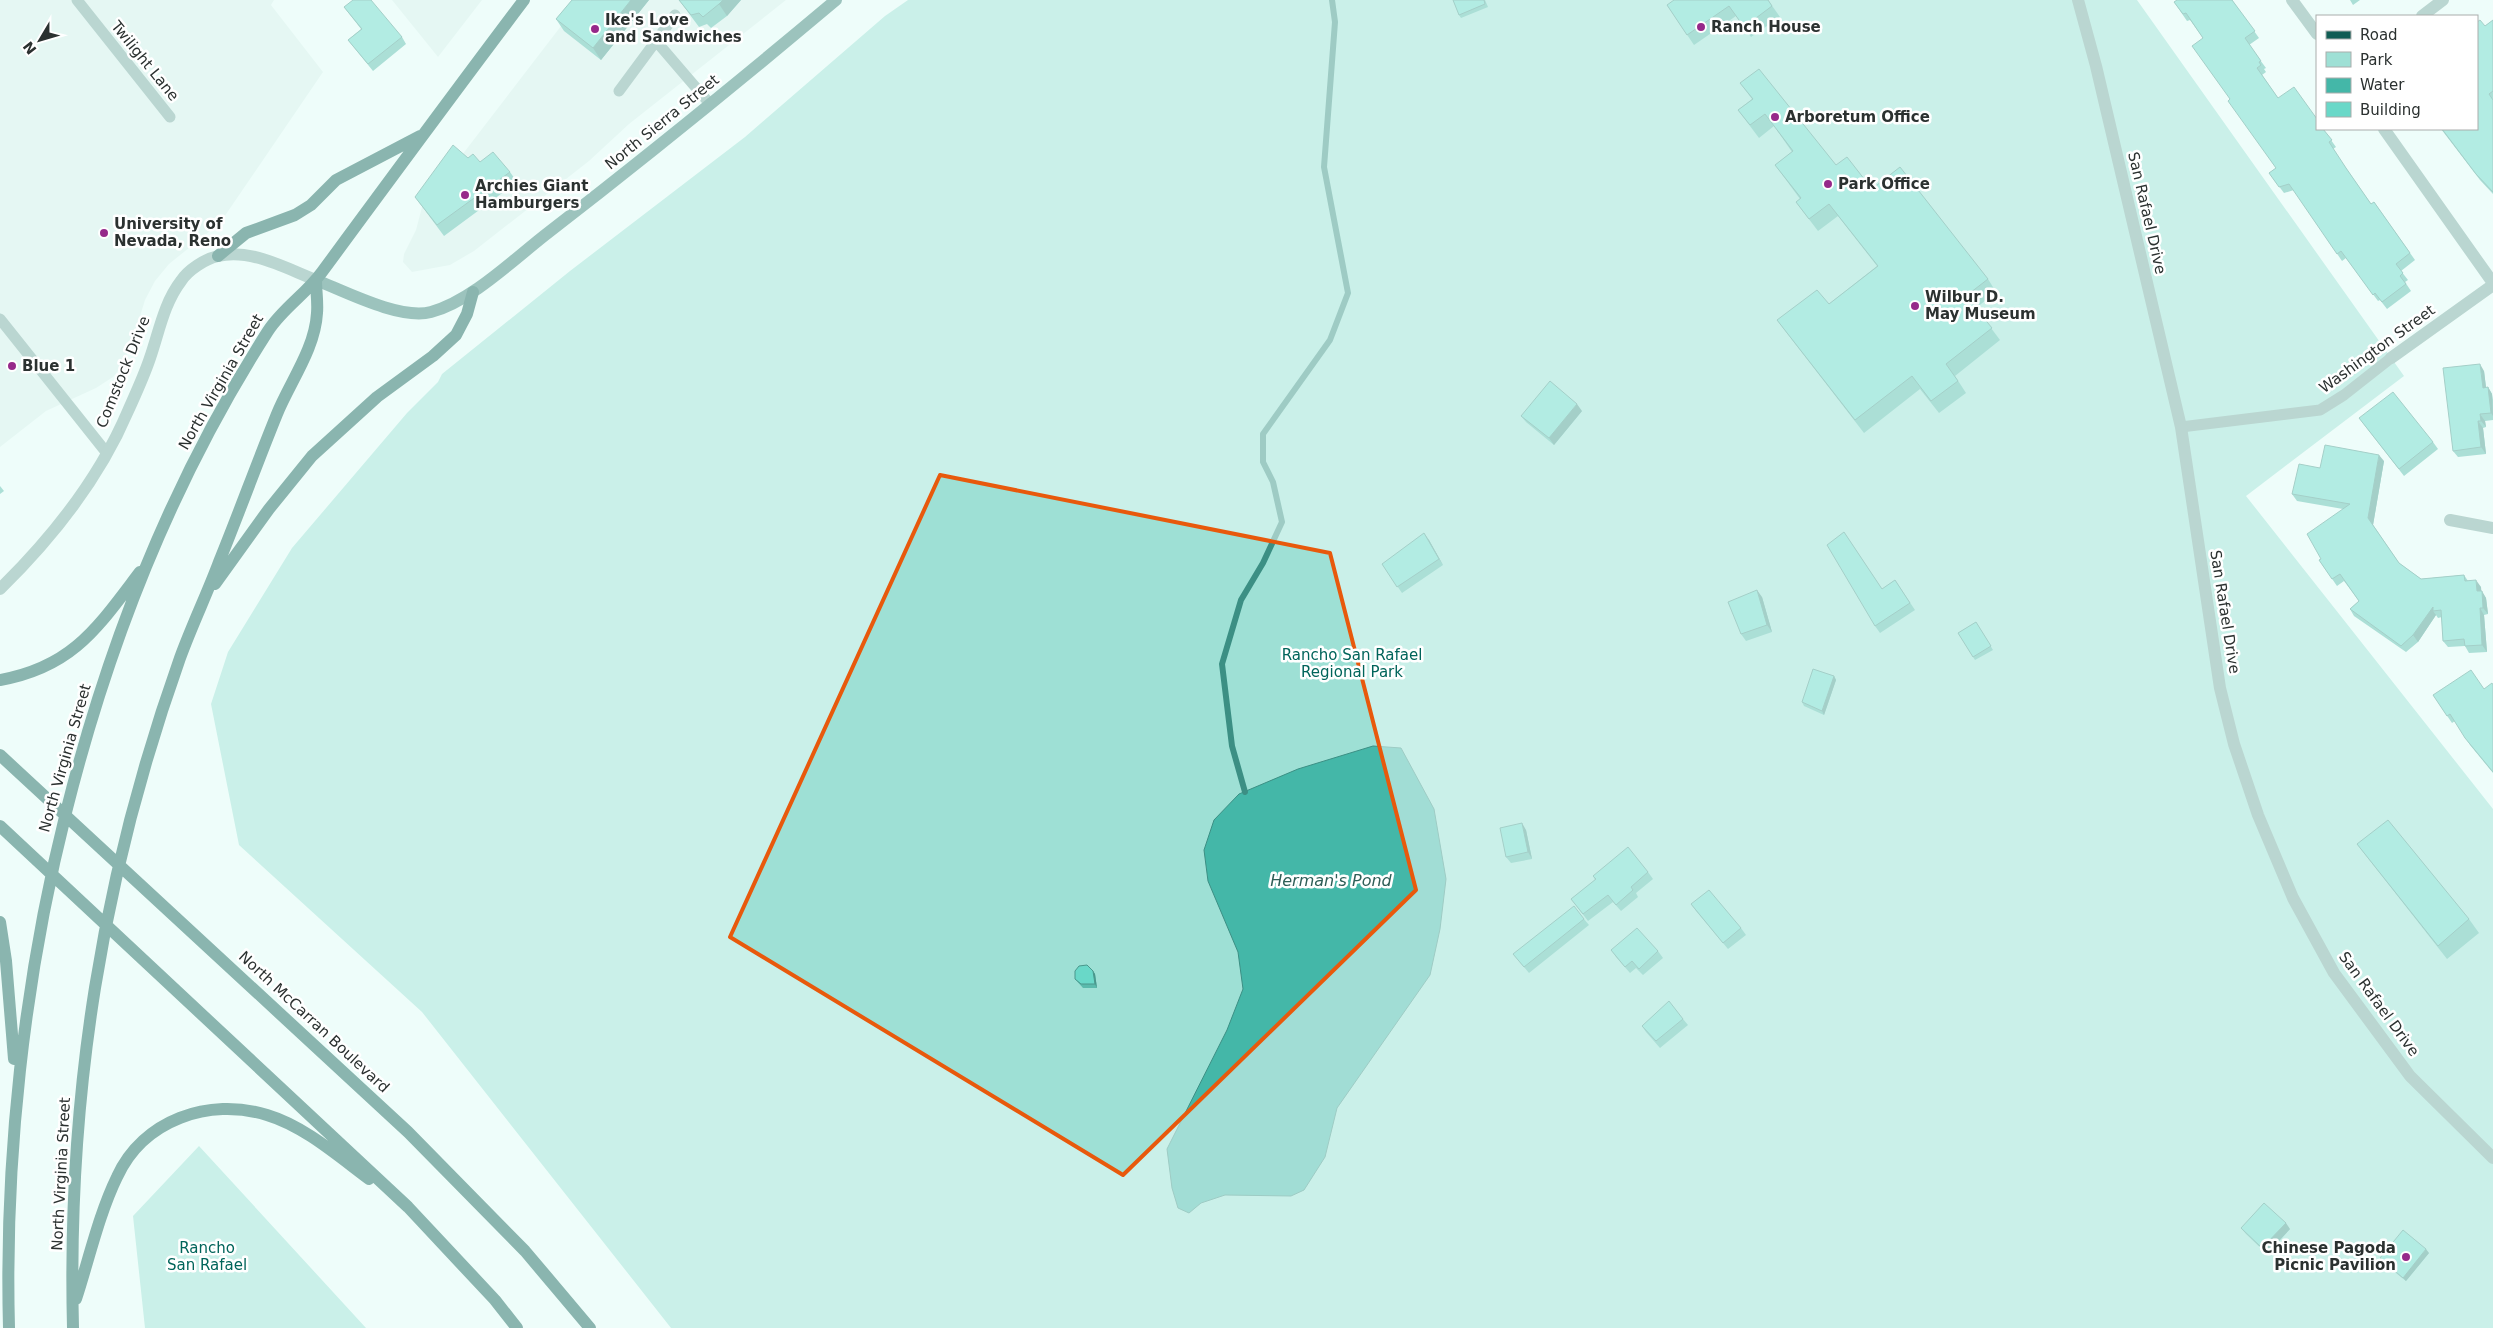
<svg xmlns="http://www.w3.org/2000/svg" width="2493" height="1328" font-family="'DejaVu Sans',sans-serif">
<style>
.built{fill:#d9f0ec}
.green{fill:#9ee0d5}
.water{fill:#44b7a8;stroke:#3c8f84}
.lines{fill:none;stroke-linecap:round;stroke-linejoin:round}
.stream{stroke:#3c8f84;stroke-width:6}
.lane{stroke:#7ba69f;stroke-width:11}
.street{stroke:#7ba69f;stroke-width:12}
.secondary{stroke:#387d74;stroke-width:12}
.primary{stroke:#115d54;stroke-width:12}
.wall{fill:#5abaac}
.shaded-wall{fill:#4a978c}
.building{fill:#69d8c8;stroke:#4a978c}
.marked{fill:none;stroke:#e8590c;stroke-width:4;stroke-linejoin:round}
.poi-dot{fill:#96298a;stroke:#fff;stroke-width:2}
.labels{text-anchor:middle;stroke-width:5;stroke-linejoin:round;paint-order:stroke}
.poi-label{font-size:15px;font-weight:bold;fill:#2b3130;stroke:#fff;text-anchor:start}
.street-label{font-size:15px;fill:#2b3130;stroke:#fff}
.park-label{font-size:15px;fill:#00645a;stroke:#fff}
.water-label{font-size:16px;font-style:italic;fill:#2f5f58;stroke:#fff}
</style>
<rect width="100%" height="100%" fill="#eefdfa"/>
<path class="built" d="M0 0H274L271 5 323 72 220 223 169 264 155 281 145 300 134 336 122 366 113 377 96 388 46 411 0 447Z
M392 0H482L438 57Z
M581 0H786L629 124 589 161 474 251 450 265 412 272 403 262 404 254 416 230 422 207Z"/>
<path class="green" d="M908 0H2137L2404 376 2246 496 2493 809V1328H671L422 1012 239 845 211 704 228 652 292 548 407 413 438 382 442 374 570 271 745 137 885 16Z
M199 1146 366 1328H145L133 1216Z"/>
<path class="water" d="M1373 746 1401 748 1434 809 1446 879 1440 929 1430 975 1337 1108 1325 1157 1304 1190 1291 1196 1225 1195 1201 1203 1189 1213 1178 1208 1172 1188 1167 1149 1227 1030 1243 989 1238 952 1208 881 1204 850 1214 820 1239 794 1298 769Z"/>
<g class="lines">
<path class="stream" d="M1245 792 1232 746 1222 664 1241 600 1263 563 1282 522 1273 482 1263 462V434L1330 340 1348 293 1324 167 1335 22 1332 0"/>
<path class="lane" d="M77 0 170 117
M656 41 675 15
M619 91 656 41 710 104
M0 319 106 452
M2181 427 2320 410 2344 395 2391 358"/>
<path class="street" d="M2078 0 2096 66 2181 427 2220 688 2234 744 2258 815 2293 898 2334 973 2410 1076 2493 1158
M2292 0 2317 34
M2422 16 2443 0
M2384 129 2493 283
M2391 358 2493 285
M2450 520 2493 528
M0 589C51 539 100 477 128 411 136 393 144 376 150 358 159 332 164 303 181 281 188 270 205 259 218 256 251 248 287 269 316 280"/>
<path class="secondary" d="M316 280C346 292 400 320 431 312 472 301 515 258 549 232 646 157 742 79 836 0"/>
<path class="primary" d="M218 256 246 233 295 215 311 205 336 180 420 136
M215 584 269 509 312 456 377 397 433 356 456 335 467 314 473 292
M0 680C73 667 98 627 140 572
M0 755 408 1132 525 1251 590 1328
M0 826 408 1207 495 1300 517 1328
M0 922 6 961 14 1059
M76 1299C89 1259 99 1214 117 1177 143 1120 209 1097 267 1115 304 1126 338 1156 369 1179
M9 1328C0 992 85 616 268 331 283 308 306 294 322 272 389 181 456 90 524 0
M73 1328C67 1095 102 877 180 658 192 625 207 594 219 562 239 513 257 463 277 414 290 382 315 349 317 313 318 302 316 291 316 280"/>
</g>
<path class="wall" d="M572 0H649L601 60 564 31 556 19Z
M679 0H741L727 16 711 28 707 24 699 27Z
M1453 0H1485L1488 7 1461 18 1459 15Z
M1768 0 1780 17 1751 37 1736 16 1694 45 1667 5Z
M2177 0H2232L2259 38 2249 45 2266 68 2264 69 2266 72 2262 75 2278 98 2323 129 2336 147 2333 149 2350 174 2371 204 2374 202 2415 260 2401 271 2408 280 2405 282 2411 291 2387 309 2380 300 2378 301 2346 258 2342 261 2294 190 2284 193 2269 173 2276 168 2230 99 2203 38 2190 20 2187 21 2174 2Z
M2350 0H2360L2353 5Z
M344 7 402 37 406 44 373 71 348 40 361 29Z
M2493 20V194L2480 180 2441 129 2485 26Z
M1740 83 1836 165 1872 189 1988 279 1996 292 1976 308 2000 340 1955 376 1966 393 1939 413 1920 389 1864 433 1786 332 1777 320 1829 304 1877 266 1838 216 1818 231 1805 214 1796 202 1800 199 1775 165 1792 152 1774 126 1759 138 1738 110 1752 99Z
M468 158 510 172 517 182 444 236 415 197Z
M2484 371 2486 388 2488 387 2492 394 2493 400V420L2485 421 2486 427 2483 428 2486 454 2458 457 2453 451Z
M1582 411 1554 445 1526 422 1521 416Z
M2359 418 2433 442 2438 449 2404 476Z
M2384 461 2373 525 2399 563 2421 579 2464 575 2468 581 2481 587V591L2486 598 2488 614 2484 615 2487 652 2469 653 2465 646 2448 647 2443 641 2442 617 2438 618 2436 615 2418 642 2406 652 2354 616 2350 609 2359 601 2344 581 2337 586 2319 560 2321 559 2343 509 2297 501 2292 494 2320 468Z
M0 486 4 491 0 494Z
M1429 540 1443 565 1402 593 1382 564Z
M1895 580 1915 610 1880 633 1875 626 1882 589Z
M1762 597 1772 632 1746 641 1741 634Z
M1976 622 1993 650 1975 660 1958 633Z
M1834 676 1836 680 1824 715 1804 706 1802 702Z
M2493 685V773L2470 745 2455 721 2452 723 2433 695 2484 689Z
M1526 830 1532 859 1511 863 1506 857Z
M2357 844 2469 919 2479 933 2447 959 2367 857Z
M1648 872 1653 879 1636 893 1638 897 1621 911 1613 902 1588 921 1571 899 1595 880 1593 876Z
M1691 904 1741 928 1746 935 1728 949 1696 911Z
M1584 919 1589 925 1529 973 1513 954Z
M1611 950 1658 951 1663 958 1643 975 1636 968 1630 973 1616 957Z
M1093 971 1095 974 1097 988H1083L1075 979Z
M1683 1019 1688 1025 1660 1048 1646 1032 1642 1026Z
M2241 1228 2290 1229 2267 1254 2246 1234Z
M2429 1253 2406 1281 2382 1262 2380 1258Z"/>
<path class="shaded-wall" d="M631 0H649L601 60 593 48Z
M723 0H741L727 16 719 4Z
M2480 364 2484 371 2487 395 2483 388Z
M2488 387 2492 394 2493 416 2491 413Z
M1577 404 1582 411 1554 445 1549 438Z
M2480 414 2485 421 2486 427 2481 421Z
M2478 421 2483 428 2486 454 2481 447Z
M2379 455 2384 461 2373 525 2368 518Z
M1424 533 1429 540 1443 565 1439 559Z
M2476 580 2481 587 2482 598 2477 591Z
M1757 590 1762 597 1772 632 1767 625Z
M2482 591 2486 598 2488 614 2483 608Z
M2433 607V611L2436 615 2418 642 2413 635Z
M2480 608 2484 615 2487 652 2482 645Z
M1834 676 1836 680 1824 715 1822 711Z
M1522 823 1526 830 1532 859 1528 852Z
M1093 971 1095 974 1097 988 1095 984Z
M2286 1223 2290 1229 2267 1254 2262 1248Z
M2426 1249 2429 1253 2406 1281 2403 1278Z"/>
<path class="building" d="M353 0H371L402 37 368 64 348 40 362 29 344 7Z
M572 0H631L593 48 556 19Z
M679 0H723L719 4 703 17 699 13 691 15Z
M1453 0H1484L1485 4 1459 15Z
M1674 0H1768L1772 6 1744 27 1729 6 1687 35 1667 5Z
M2177 0H2232L2255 31 2245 38 2261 61 2259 62 2261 65 2257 68 2278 98 2294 87 2317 119V129H2323L2332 140 2329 142 2346 168 2371 204 2374 202 2410 253 2396 264 2403 273 2400 276 2406 284 2382 302 2375 293 2373 295 2341 251 2337 254 2289 184 2279 187 2269 173 2276 168 2228 101 2230 99 2192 46 2203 38 2186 13 2183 14 2174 2Z
M2480 20 2485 26 2493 20V91L2489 94 2493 100V192L2476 174 2442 129H2477V22Z
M1759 69 1836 165 1847 157 1872 189 1900 167 1988 279 1966 296 1992 328 1946 364 1958 381 1931 401 1912 376 1855 420 1777 320 1817 290 1829 304 1878 266 1829 204 1809 219 1796 202 1801 198 1775 165 1793 151 1765 114 1750 125 1738 110 1753 99 1740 83Z
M453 145 468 158 473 154 480 162 493 152 510 172 437 225 415 197Z
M2480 364 2483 388 2488 387 2491 413 2480 414 2481 421H2478L2481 447 2453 451 2443 368Z
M1550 381 1577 404 1549 438 1521 416Z
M2393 392 2433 442 2399 469 2359 418Z
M2325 445 2379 455 2368 518 2399 563 2421 579 2464 575 2465 581 2476 580 2477 591H2482L2483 608H2480L2482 645 2465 646 2464 639 2443 641 2441 610 2433 611V607L2413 635 2401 646 2350 609 2359 601 2340 574 2332 579 2319 560 2321 559 2307 534 2350 504 2292 494 2299 464 2320 468Z
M1844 532 1882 589 1895 580 1910 603 1875 626 1827 545Z
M1424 533 1439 559 1397 587 1382 564Z
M1757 590 1767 625 1741 634 1728 602Z
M1976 622 1991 646 1973 657 1958 633Z
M1813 669 1834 676 1822 711 1802 702Z
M2471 670 2484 689 2492 683 2493 685V772L2465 738 2450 714 2447 716 2433 695Z
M2388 820 2469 919 2438 946 2357 844Z
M1522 823 1528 852 1506 857 1500 828Z
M1628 847 1648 872 1631 887 1633 890 1616 905 1608 895 1583 914 1571 899 1596 879 1593 876Z
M1709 890 1741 928 1723 943 1691 904Z
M1574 906 1584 919 1524 967 1513 954Z
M1637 928 1658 951 1639 969 1632 961 1625 967 1611 950Z
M1087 965 1093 971 1095 984H1081L1075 979V971L1079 966Z
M1669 1001 1683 1019 1656 1041 1642 1026Z
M2264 1203 2286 1223 2262 1248 2241 1228Z
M2403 1230 2426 1249 2403 1278 2380 1258Z"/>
<path d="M0 0H2493V1328H0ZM940 475 1330 553 1416 890 1123 1175 730 937Z" fill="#eefdfa" fill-opacity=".55" fill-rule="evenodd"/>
<path class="marked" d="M940 475 1330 553 1416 890 1123 1175 730 937Z"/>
<g class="poi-dot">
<circle cx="1701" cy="27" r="5"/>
<circle cx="595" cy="29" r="5"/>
<circle cx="1775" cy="117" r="5"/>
<circle cx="1828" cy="184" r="5"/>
<circle cx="465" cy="195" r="5"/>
<circle cx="104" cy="233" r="5"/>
<circle cx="1915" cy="306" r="5"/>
<circle cx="12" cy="366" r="5"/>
<circle cx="2406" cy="1257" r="5"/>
</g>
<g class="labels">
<g class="poi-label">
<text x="605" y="25">Ike's Love<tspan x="605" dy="17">and Sandwiches</tspan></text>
<text x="1711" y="32">Ranch House</text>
<text x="1785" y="122">Arboretum Office</text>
<text x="1838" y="189">Park Office</text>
<text x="475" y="191">Archies Giant<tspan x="475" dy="17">Hamburgers</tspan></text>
<text x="114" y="229">University of<tspan x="114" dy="17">Nevada, Reno</tspan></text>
<text x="1925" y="302">Wilbur D.<tspan x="1925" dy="17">May Museum</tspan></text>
<text x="22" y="371">Blue 1</text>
<text x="2396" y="1253" text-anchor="end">Chinese Pagoda<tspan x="2396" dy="17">Picnic Pavilion</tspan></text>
</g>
<g class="street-label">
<text transform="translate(145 61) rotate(51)" y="5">Twilight Lane</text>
<text transform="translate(662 122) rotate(-39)" y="5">North Sierra Street</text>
<text transform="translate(2147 213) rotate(77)" y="5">San Rafael Drive</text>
<text transform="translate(2377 349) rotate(-36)" y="5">Washington Street</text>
<text transform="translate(123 372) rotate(-68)" y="5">Comstock Drive</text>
<text transform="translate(221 382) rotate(-60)" y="5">North Virginia Street</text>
<text transform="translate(2225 612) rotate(81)" y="5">San Rafael Drive</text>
<text transform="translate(65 758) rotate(-74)" y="5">North Virginia Street</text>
<text transform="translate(2379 1004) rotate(54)" y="5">San Rafael Drive</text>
<text transform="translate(314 1022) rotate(43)" y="5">North McCarran Boulevard</text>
<text transform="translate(61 1174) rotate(-87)" y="5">North Virginia Street</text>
</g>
<g class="park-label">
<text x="1352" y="660">Rancho San Rafael<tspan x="1352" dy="17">Regional Park</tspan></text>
<text x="207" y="1253">Rancho<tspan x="207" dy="17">San Rafael</tspan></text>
</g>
<g class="water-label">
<text x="1331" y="886">Herman's Pond</text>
</g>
</g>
<rect x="2316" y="15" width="162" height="115" fill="#ffffff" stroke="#aaadac"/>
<rect x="2326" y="31" width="25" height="8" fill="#115d54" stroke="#aaadac"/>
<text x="2360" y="40" font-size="15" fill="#2b3130">Road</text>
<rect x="2326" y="52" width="25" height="15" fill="#9ee0d5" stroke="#aaadac"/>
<text x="2360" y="65" font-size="15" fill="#2b3130">Park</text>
<rect x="2326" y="78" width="25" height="15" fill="#44b7a8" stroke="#aaadac"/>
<text x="2360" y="90" font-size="15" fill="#2b3130">Water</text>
<rect x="2326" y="102" width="25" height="15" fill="#69d8c8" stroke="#aaadac"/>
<text x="2360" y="115" font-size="15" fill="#2b3130">Building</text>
<g transform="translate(40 40) rotate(232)" stroke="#ffffff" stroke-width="4" paint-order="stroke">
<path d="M0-4L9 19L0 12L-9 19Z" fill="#2b3130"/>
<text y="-8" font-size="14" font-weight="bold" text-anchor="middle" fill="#2b3130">N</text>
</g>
</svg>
